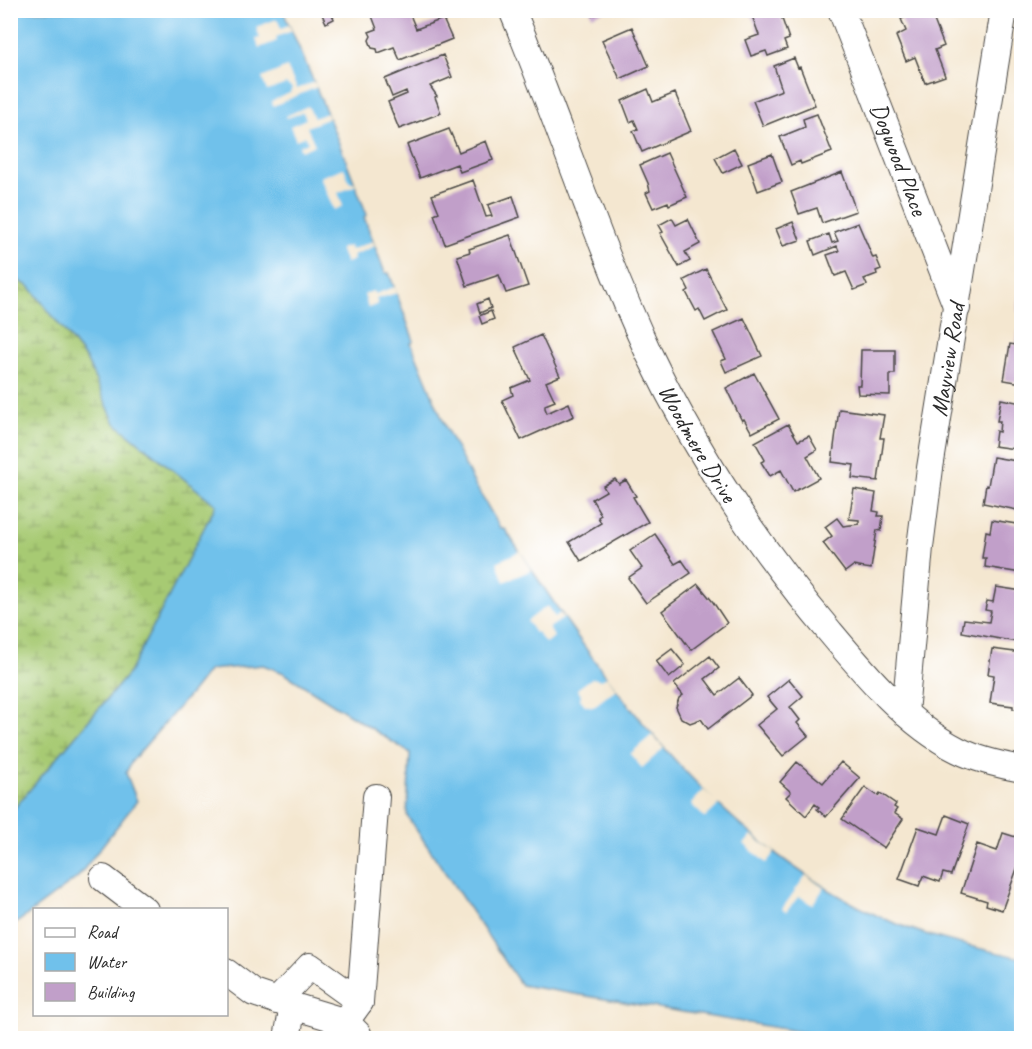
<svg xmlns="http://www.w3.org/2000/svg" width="1032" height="1049" font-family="Caveat,sans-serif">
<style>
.wetland{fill:url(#wetland-marsh);stroke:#697a4f;stroke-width:1.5}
.water{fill:#70c1eb;stroke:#4e768b;stroke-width:1.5}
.pier{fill:#f4e7d0}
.building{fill:#c19fc9}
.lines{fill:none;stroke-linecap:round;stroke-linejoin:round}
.minor-casing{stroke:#494744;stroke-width:28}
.minor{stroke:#fff;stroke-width:26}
.labels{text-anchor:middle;stroke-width:4.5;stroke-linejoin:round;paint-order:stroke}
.street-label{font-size:24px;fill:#2b2b2b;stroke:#fff}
</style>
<defs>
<pattern id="wetland-marsh" width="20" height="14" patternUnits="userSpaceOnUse" patternTransform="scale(1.5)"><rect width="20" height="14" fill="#a7ca73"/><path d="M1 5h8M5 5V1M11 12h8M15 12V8" fill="none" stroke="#88a45f"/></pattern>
</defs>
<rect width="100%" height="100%" fill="#fff"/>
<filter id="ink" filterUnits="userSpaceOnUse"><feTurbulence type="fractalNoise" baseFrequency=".0167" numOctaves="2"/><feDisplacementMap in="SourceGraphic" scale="12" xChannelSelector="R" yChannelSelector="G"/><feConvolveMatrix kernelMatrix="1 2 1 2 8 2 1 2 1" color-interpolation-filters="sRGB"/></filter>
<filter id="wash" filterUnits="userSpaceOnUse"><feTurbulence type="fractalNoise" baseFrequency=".008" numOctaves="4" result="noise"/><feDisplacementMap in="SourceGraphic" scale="24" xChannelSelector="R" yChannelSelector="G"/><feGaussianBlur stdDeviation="1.35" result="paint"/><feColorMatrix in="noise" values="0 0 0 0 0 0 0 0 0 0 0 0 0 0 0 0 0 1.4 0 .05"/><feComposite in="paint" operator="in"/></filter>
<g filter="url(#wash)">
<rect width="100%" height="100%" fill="#f4e7d0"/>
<path class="wetland" d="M11 276 30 287 86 359 115 423 216 505 129 673 11 812 10 714 13 713 10 702Z"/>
<path class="water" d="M11 11H283C313 78 341 146 367 215L364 217 385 273H389L414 341 411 343 446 428 474 483 501 529H505C603 679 710 837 878 916 924 937 973 947 1021 958V1038H838L521 985 407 816 410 753 284 673 263 665 209 670 191 693 132 761 126 773 137 801 77 878 11 927V812L129 673 216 505 115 423 86 359 30 287 11 276Z"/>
<path class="pier" d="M277 19 281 28 289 25 292 31 276 37 277 41 259 48 256 39 260 38 256 27Z
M287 67 297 89 314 82 317 87 273 106 271 101 290 93 292 88 286 84 267 91 262 78Z
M308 106 314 118 327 113 329 118 307 127 315 145 301 151 299 146 308 142 305 136 296 140 290 126 306 119 303 112 287 118 286 116Z
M344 168 350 183 354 182 356 185 338 193 343 206 334 210 320 177Z
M373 241 375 246 353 255 354 260 346 263 340 249 349 246 351 250Z
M395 287 397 293 376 299 378 304 368 308 364 294 373 291 375 294Z
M520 551 532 570 504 582 497 562Z
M547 606 555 617 560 613 564 618 549 628 554 637 545 643 537 632 535 633 527 621Z
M607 676 616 689 593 707 585 705 580 699 581 695 577 689 592 678 602 680Z
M652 735 664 748 642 768 630 754Z
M704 790 720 804 705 818 691 804Z
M752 836 775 852 766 863 744 844Z
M806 875 824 888 812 905 799 896 786 912 782 909Z
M1021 985V1038H1012Z"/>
<g id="blocks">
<path class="building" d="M320 10H330L334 19 326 23Z
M386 10H408L416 29 443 19 452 39 400 60 394 47 378 53 377 49 372 48 369 40 371 36 369 32 377 29 372 16Z
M590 10H605V11L592 16Z
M759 10H779L789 39 784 41 787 49 768 56 766 51 751 56 745 40 759 35 751 13Z
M923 10H930L944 46 935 50 945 76 925 83 915 57 906 61 896 36 906 31 901 19Z
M632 27 649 66 620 79 602 40Z
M443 55 452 77 430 86 437 96 435 97 441 113 399 129 388 102 407 94 406 91 392 97 385 79Z
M794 58 798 68 800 67 815 105 763 126 753 101 782 90 774 66Z
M648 89 653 102 675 93 691 131 642 152 633 131 638 129 634 120 630 122 622 101Z
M817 114 832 152 801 164 800 161 791 165 780 137 805 127 803 119Z
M449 129 459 152 486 141 493 160 460 172 457 164 420 178 407 145Z
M734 148 742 164 723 173 715 158Z
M667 153 687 197 669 205 668 202 653 208 646 193 650 191 648 183 640 165Z
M772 154 782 182 758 191 748 163Z
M842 172 856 211 822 223 817 208 799 214 791 192Z
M473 180 486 217 492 216 488 205 513 196 520 217 445 244 434 214 439 212 432 195Z
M672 218 676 225 688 219 700 244 685 252 690 261 679 267 660 233 663 232 659 225Z
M793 222 800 240 783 246 776 229Z
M858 223 873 258 876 257 881 269 876 271 877 274 864 279 867 285 854 290 846 272 835 276 827 255 839 251 837 246 815 255 810 241 829 234 832 243 838 241 834 232Z
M510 235 528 286 506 293 499 275 467 286 457 256 470 252 469 249Z
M706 269 727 310 705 321 699 309 696 311 686 292 689 290 684 280Z
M1020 292H1022V313L1017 312Z
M488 299 491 308 480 313 477 304Z
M491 311 494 319 482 324 479 316Z
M744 318 762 356 726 372 721 361 726 359 713 332Z
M1018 330 1022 331V383L1004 380 1010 344 1016 345Z
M541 335 560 376 546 382 555 401 545 405V408L547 413 569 403 574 416 521 440 502 400 513 395 511 388 530 380 515 347Z
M861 350H895V374H890V395L858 394 857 385H860Z
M754 373 779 419 752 433 744 419 742 421 726 388Z
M1001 399 1022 403V450L994 446 996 431 999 432 1000 421H997Z
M839 409 884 415 880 438H884L878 481 852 478 854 465 832 462Z
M788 424 798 441 809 436 817 450 807 456 819 478 793 492 781 470 770 476 761 462 765 460 755 442Z
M993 457 1022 462V511L983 503 986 485 988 486Z
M615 479 619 484 626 480 636 496 633 497 648 522 581 561 569 542 601 523 598 517 601 515 592 499 606 491 603 486Z
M854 489 876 493 873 511 879 512 878 516H883L881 531 877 530 871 569 853 566 845 572 823 543 832 536 825 527 837 518 843 526 859 524V520L849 519Z
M992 520 1022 525V542L1018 541 1016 555 1022 556 1021 573 985 567 986 558H982L986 531 990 532Z
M655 534 675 564 682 560 691 573 646 603 628 578 642 568 630 551Z
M698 584 713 602 727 623 691 650 662 611Z
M996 587 1022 591V643L962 632 964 619 989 622 991 611 985 610 987 601 993 602Z
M672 649 685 665 669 678 656 661Z
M992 649 1022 653V710L1013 709V706L990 703 994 675 988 674Z
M710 656 719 668 705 679 717 695 739 678 752 695 708 729 701 719 690 723 681 718 676 707 679 698 683 695 674 684Z
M789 679 803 696 790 707 800 720 797 723 808 736 783 756 757 725 777 709 767 697Z
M797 762 823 783 841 762 860 778 826 817 817 809 819 807 815 804 806 816 786 797 791 792 780 782Z
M865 787 878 796 880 793 896 804 894 807 897 809 894 813 903 819 884 848 842 819Z
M946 815 969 824 951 875 943 873 940 882 923 876 919 886 899 879 918 827 939 834Z
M1003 833 1022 839V855L1002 910 986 905 987 901 961 893 977 844 997 851Z"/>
</g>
</g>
<g filter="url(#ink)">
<use href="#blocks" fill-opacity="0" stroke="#494744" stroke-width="1.5"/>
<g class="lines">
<g class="minor-casing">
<g id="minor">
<path id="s1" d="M512 10C560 124 597 242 649 354 697 454 758 547 830 632 866 675 907 724 958 750 978 760 1000 765 1022 769"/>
<path id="s2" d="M841 10 957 308"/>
<path id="s3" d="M905 713 920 547 930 468 1004 10"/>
<path d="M103 878 145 910"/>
<path d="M226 972 254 993 293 1006"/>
<path d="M277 1001 310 966 360 1002"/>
<path d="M287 1038 293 1006 346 1022 358 1034V1038"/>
<path d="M334 1038 360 1002 376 797"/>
</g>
</g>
<use href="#minor" class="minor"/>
</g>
</g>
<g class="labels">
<g class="street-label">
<text dy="8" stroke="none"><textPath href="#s2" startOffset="160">Dogwood Place</textPath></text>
<text dy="8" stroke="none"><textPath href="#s3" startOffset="356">Mayview Road</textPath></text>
<text dy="8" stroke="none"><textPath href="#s1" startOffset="472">Woodmere Drive</textPath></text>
</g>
</g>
<rect width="1032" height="1049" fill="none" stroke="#fff" stroke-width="36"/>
<rect x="33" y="908" width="195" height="108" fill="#ffffff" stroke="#aaaaaa" stroke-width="1.5"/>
<rect x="45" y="928" width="30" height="9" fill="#ffffff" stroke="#aaaaaa" stroke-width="1.5"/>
<text x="87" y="938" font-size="18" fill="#2b2b2b">Road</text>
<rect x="45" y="953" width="30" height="18" fill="#70c1eb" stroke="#aaaaaa" stroke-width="1.5"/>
<text x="87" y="968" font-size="18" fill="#2b2b2b">Water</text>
<rect x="45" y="983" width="30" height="18" fill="#c19fc9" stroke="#aaaaaa" stroke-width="1.5"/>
<text x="87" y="998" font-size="18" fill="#2b2b2b">Building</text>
</svg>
